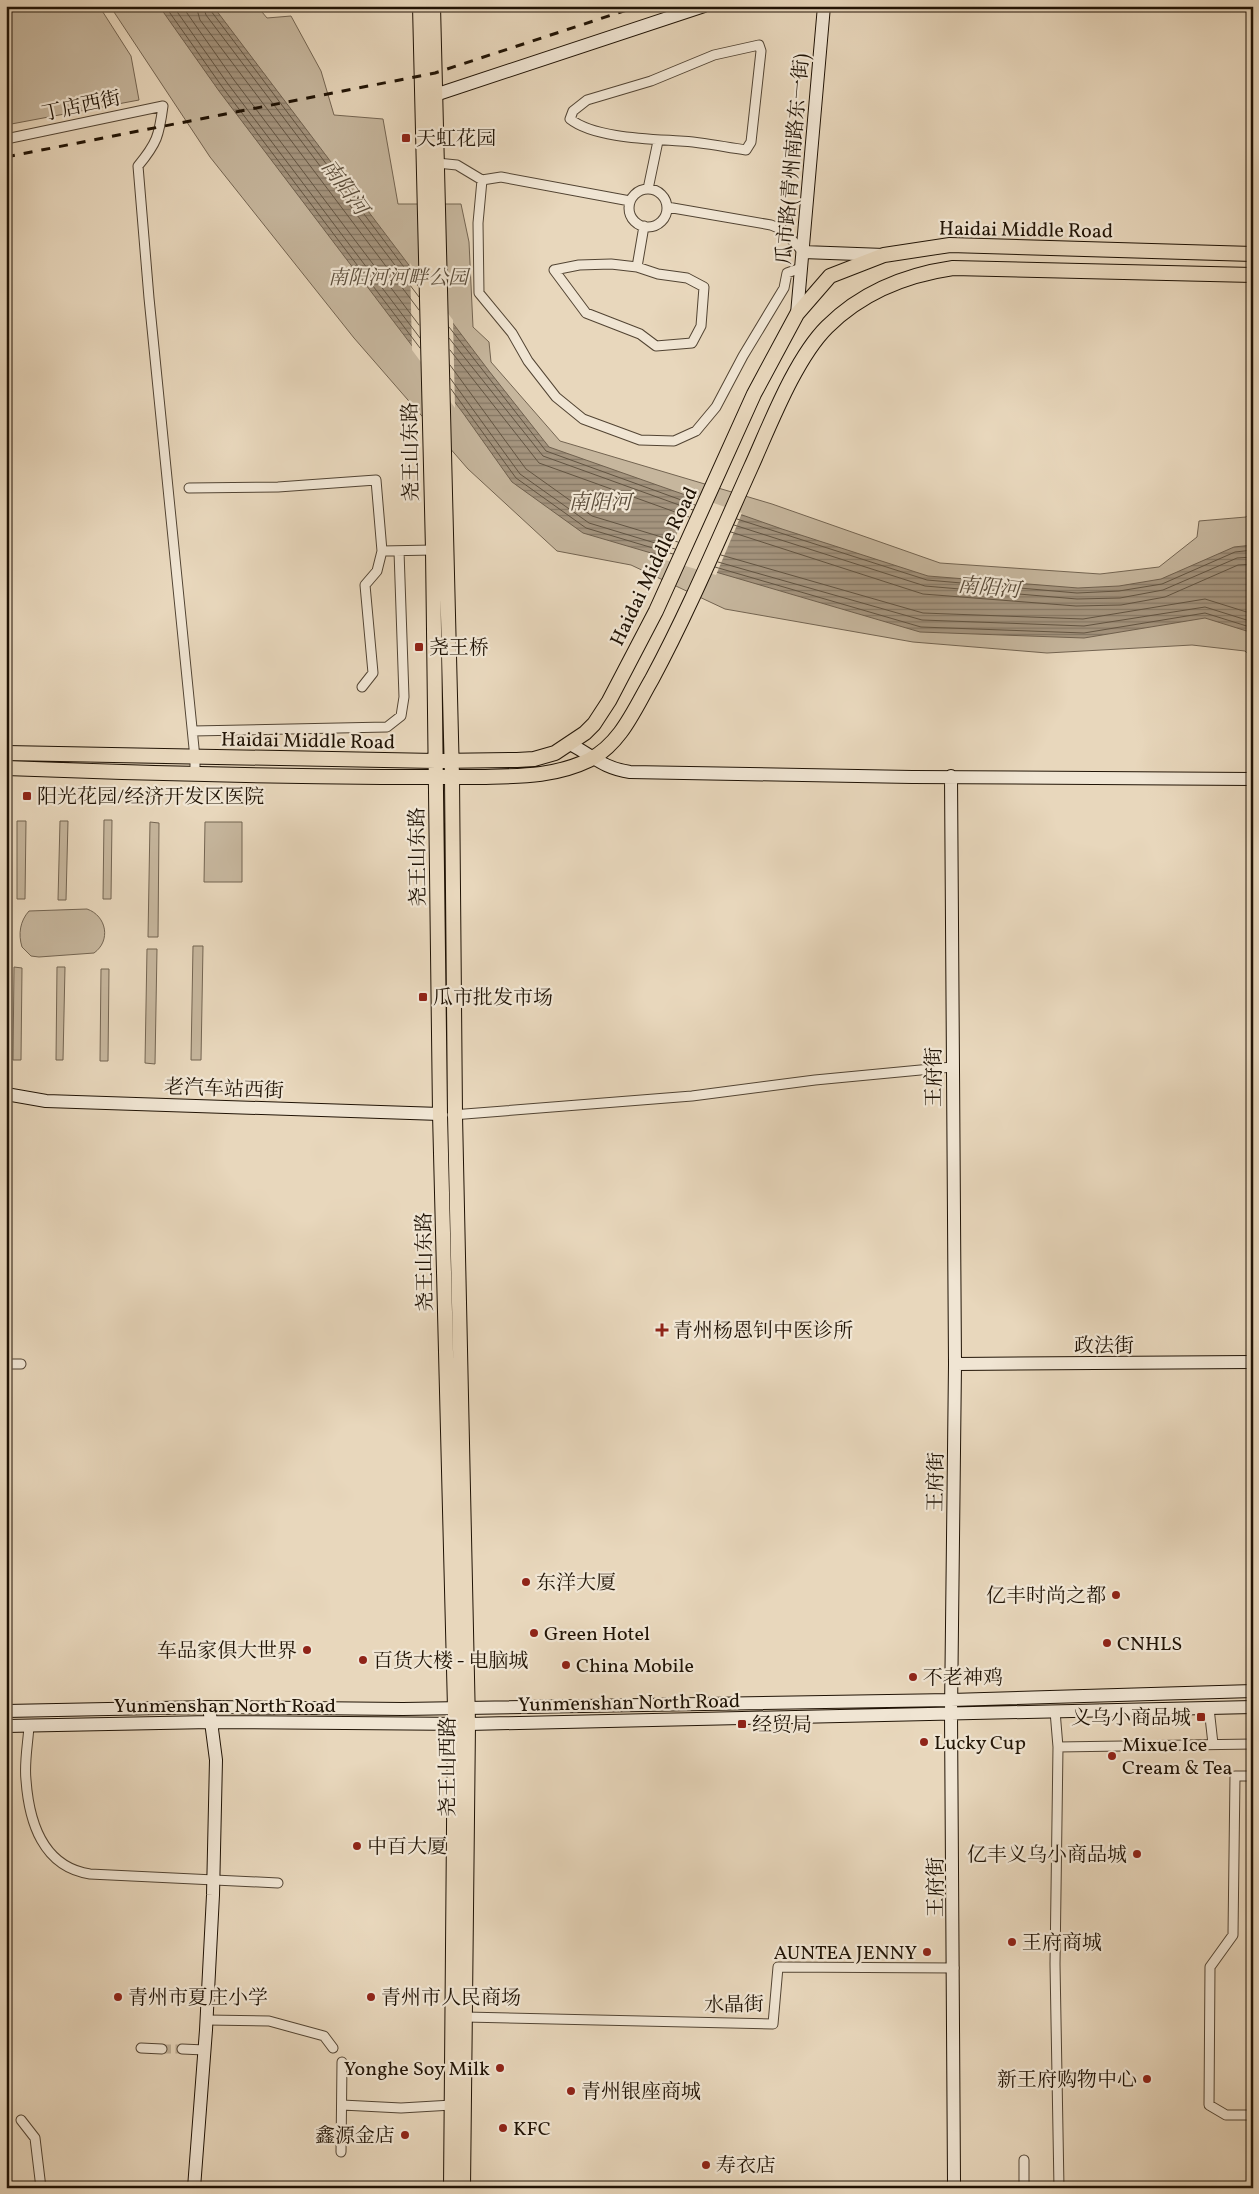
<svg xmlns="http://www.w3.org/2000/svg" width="1259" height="2194" font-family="Vollkorn,'Noto Serif SC',serif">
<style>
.green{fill:#c6b69d;stroke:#736451}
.water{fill:url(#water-rules);stroke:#6f604e}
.pier{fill:#e8d7bc}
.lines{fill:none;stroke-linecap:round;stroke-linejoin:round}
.shore{stroke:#625442;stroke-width:1}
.street-tunnel{stroke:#c0b097;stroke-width:9;stroke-dasharray:9 4.5;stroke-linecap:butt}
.street-casing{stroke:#524433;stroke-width:11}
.secondary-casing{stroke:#201305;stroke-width:14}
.primary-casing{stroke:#201305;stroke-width:16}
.street{stroke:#f0e5d3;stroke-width:9}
.secondary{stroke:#f0e5d3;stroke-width:12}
.primary{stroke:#e8d7bc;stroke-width:14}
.rail{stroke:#201305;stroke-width:3;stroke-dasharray:9 9;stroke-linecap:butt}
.poi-dot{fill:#8f2418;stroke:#f0e5d3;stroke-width:2}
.labels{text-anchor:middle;stroke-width:4.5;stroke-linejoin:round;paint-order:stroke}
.street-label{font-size:20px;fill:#201305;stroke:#f0e5d3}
.poi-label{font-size:20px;fill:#201305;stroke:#f0e5d3;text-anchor:start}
.park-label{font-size:20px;font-style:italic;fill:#5a4c3a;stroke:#f0e5d3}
.water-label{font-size:21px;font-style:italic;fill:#5b4d3b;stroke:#f0e5d3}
</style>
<defs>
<pattern id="water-rules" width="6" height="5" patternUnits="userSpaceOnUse" patternTransform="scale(1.25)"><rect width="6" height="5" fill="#a4947e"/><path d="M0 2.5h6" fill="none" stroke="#857865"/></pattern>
</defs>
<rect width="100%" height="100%" fill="#e8d7bc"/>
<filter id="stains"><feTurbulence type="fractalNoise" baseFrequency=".004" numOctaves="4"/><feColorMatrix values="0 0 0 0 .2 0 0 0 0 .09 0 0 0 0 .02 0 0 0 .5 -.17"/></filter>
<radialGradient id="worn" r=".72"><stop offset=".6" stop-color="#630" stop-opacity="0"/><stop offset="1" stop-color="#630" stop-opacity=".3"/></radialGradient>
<path class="green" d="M6 6H99L131 56 139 100 6 125Z
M110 6H257L267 18 291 16 321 71 334 115 383 119 398 204H461L469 242 473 327 489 342 491 362 560 441 772 504 940 563 1100 574 1159 567 1197 537 1199 521 1246 517 1253 509V659L1245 651 1192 645 1047 653 913 642 725 609 631 565 557 551 468 469 354 338 210 157Z
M104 820H112L111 899H103Z
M17 821H26L25 899H17Z
M60 821H68L66 900H58Z
M150 822 159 823 158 937H148Z
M205 822H242V882H204Z
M87 909C107 916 111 941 94 953L39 957 31 956 22 947C18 934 20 921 29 911Z
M193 946H203L201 1060H191Z
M147 949H157L155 1064 145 1063Z
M14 967 22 968 21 1060H13Z
M57 967H65L63 1060H56Z
M101 969H109L108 1061H100Z"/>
<path class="water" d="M159 6H213L489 371 549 447 782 529 928 576 1078 588 1119 586 1161 579 1234 547 1253 545V633L1205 618 1084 638 920 632 583 533 512 482 463 413 219 91Z"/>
<path class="pier" d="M410 263 453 320 455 408 412 350Z
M694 496 742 513 716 575 665 560Z"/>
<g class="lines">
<path class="shore" d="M165 6 223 88 420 348
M173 6 228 84 420 338
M182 6 234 80 419 325
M196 6 200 20 419 310
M203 6 206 15 419 297
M209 6 211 11 419 287
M449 327 546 451 695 505
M449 338 543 456 693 510
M450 350 539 463 689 517
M450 365 526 469 592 516 678 542
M450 378 520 474 589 523 675 549
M451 389 516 478 586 528 673 554
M737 519 927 580 1077 593 1119 591 1162 584 1235 552 1253 550
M734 525 925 586 1077 599 1120 598 1163 590 1237 558 1253 557
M731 532 923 594 1076 606 1121 605 1165 597 1238 565 1253 564
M721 555 923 613 1083 619 1205 599 1253 614
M718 562 922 620 1084 626 1205 607 1253 622
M715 567 921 627 1084 633 1205 613 1253 628"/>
<path class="street-tunnel" d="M162 2049H182"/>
<g class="street-casing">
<path id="street" d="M759 45 761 51 751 142 746 150C724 147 702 142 680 141 650 139 594 138 570 119L573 111 587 100 651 81 714 55Z
M6 139 163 106C159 136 157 143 138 166L149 298 195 758V775
M437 163 457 165 482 180 501 177 630 201
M482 180 478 223 479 293 512 333 528 361 556 397 583 419 640 440 674 441 696 431 716 407 743 356 784 288 787 273 801 268
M648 189 658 141
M629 208a19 19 0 1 1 38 0a19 19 0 1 1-38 0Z
M667 207 771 225 783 230 803 252
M611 264 637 267 658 274 687 278 704 287 701 326 692 343 656 346 640 334 586 313 554 270 579 265Z
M637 267 644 226
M189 488 278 487 376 480 382 551 377 571 365 585 373 673 362 687
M382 551 433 550
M193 731 387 727 401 716 404 697 399 551
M452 1115 692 1096 815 1080 952 1067
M6 1364H21
M1209 1708 1213 1744
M1055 1711 1058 1747 1055 1964 1059 2188
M29 1726C28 1743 24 1763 26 1780 29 1822 43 1867 90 1874L278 1883
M1058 1747 1253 1744
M1253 1776H1235L1233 1935 1210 1967 1209 2105 1226 2115H1253
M465 2017 773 2024 778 1967 954 1968
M207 2020 269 2021 324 2036 333 2048
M141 2048 162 2049
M182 2049 205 2050
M342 2105 401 2108 452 2105
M21 2120 35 2138 41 2188
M341 2152 342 2062
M1024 2160V2188"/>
</g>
<g class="secondary-casing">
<path id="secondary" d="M435 95 704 6
M803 252 884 255
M797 314 824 6
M570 744C593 756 603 768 630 772L912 777 1253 779
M951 776 955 1364 951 1713 954 2182 953 2188
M6 1094 46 1101 440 1114
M955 1364 1253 1362
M6 1711 210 1707 403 1709 951 1700 1253 1691
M6 1726 211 1722 468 1724 1253 1707
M194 2188 206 2030 213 1895 216 1760 210 1714"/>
</g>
<g class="primary-casing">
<path id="primary" d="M420 6 433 550 440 1114 455 1708 451 2188
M433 6 452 777 455 1115 468 1724 463 2188
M6 753 436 761 517 760 534 759 555 753 585 733 594 724 609 701 656 611 754 394 797 314 830 276 884 255 950 245 1253 254
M6 768C132 773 257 776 382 777 415 777 448 777 481 777 518 776 554 777 589 760 621 744 635 708 652 679 689 610 719 538 751 467 770 425 795 359 827 327 862 292 905 275 953 268L1253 275"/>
</g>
<use href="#street" class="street"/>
<use href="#secondary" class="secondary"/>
<use href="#primary" class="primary"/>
<path class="rail" d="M6 157 435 73 639 6"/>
</g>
<g class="poi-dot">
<rect x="401" y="133" width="10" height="10" rx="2.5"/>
<rect x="414" y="642" width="10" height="10" rx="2.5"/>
<rect x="22" y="791" width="10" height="10" rx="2.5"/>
<rect x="418" y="992" width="10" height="10" rx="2.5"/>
<path d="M659.5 1322.5h5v5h5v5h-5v5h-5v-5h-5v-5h5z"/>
<circle cx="526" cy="1582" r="5"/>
<circle cx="1116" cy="1595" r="5"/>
<circle cx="534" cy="1633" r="5"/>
<circle cx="1107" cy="1643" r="5"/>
<circle cx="307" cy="1650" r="5"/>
<circle cx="363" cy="1660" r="5"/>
<circle cx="566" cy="1665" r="5"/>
<circle cx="913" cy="1677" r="5"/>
<rect x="1196" y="1712" width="10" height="10" rx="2.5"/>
<rect x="737" y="1719" width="10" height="10" rx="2.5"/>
<circle cx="924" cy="1742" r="5"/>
<circle cx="1112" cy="1756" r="5"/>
<circle cx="357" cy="1846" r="5"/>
<circle cx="1137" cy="1854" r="5"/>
<circle cx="1012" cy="1942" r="5"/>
<circle cx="927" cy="1952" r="5"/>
<circle cx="118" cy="1997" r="5"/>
<circle cx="371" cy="1997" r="5"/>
<circle cx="500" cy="2068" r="5"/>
<circle cx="1147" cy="2079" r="5"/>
<circle cx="571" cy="2091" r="5"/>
<circle cx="503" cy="2128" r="5"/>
<circle cx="405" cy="2135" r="5"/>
<circle cx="706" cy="2165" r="5"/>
</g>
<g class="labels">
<g class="street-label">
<text transform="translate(81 105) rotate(-12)" y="7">丁店西街</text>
<text transform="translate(792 159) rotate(-85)" y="7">瓜市路(青州南路东一街)</text>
<text transform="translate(1026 229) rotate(1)" y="7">Haidai Middle Road</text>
<text transform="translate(410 452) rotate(-91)" y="7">尧王山东路</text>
<text transform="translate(653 566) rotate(-64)" y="7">Haidai Middle Road</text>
<text transform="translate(308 740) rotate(1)" y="7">Haidai Middle Road</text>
<text transform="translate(417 857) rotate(-91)" y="7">尧王山东路</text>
<text transform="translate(933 1077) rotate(-90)" y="7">王府街</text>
<text transform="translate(224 1088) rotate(2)" y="7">老汽车站西街</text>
<text transform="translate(424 1262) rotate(-91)" y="7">尧王山东路</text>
<text x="1104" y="1352">政法街</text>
<text transform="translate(935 1482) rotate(-89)" y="7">王府街</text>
<text transform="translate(629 1702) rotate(-1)" y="7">Yunmenshan North Road</text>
<text x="225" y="1712">Yunmenshan North Road</text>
<text transform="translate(447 1767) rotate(-90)" y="7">尧王山西路</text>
<text transform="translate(935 1887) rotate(-90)" y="7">王府街</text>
<text transform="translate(734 2004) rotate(-1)" y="7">水晶街</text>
</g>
<g class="poi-label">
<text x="416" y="145">天虹花园</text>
<text x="429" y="654">尧王桥</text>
<text x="37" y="803">阳光花园/经济开发区医院</text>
<text x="433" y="1004">瓜市批发市场</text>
<text x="673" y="1337">青州杨恩钊中医诊所</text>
<text x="536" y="1589">东洋大厦</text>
<text x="1106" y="1602" text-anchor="end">亿丰时尚之都</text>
<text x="544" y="1640">Green Hotel</text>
<text x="1117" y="1650">CNHLS</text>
<text x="297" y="1657" text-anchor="end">车品家俱大世界</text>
<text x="373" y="1667">百货大楼 - 电脑城</text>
<text x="576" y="1672">China Mobile</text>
<text x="923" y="1684">不老神鸡</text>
<text x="1191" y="1724" text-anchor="end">义乌小商品城</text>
<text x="752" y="1731">经贸局</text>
<text x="934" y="1749">Lucky Cup</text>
<text x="1122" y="1751">Mixue Ice<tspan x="1122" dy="23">Cream &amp; Tea</tspan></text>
<text x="367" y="1853">中百大厦</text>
<text x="1127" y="1861" text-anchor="end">亿丰义乌小商品城</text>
<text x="1022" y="1949">王府商城</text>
<text x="917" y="1959" text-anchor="end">AUNTEA JENNY</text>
<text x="128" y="2004">青州市夏庄小学</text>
<text x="381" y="2004">青州市人民商场</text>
<text x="490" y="2075" text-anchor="end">Yonghe Soy Milk</text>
<text x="1137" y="2086" text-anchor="end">新王府购物中心</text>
<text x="581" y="2098">青州银座商城</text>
<text x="513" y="2135">KFC</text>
<text x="395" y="2142" text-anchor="end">鑫源金店</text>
<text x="716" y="2172">寿衣店</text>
</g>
<g class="park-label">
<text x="398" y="284">南阳河河畔公园</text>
</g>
<g class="water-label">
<text transform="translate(345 187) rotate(54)" y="7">南阳河</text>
<text x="600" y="509">南阳河</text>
<text transform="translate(989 587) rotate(5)" y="7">南阳河</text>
</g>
</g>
<rect width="1259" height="2194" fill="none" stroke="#e8d7bc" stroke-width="25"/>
<rect x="8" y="8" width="1244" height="2179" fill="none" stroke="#201305" stroke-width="2.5"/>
<rect x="12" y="12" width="1234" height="2169" fill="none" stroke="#201305"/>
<rect width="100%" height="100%" filter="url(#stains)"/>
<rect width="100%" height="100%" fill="url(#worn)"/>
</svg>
